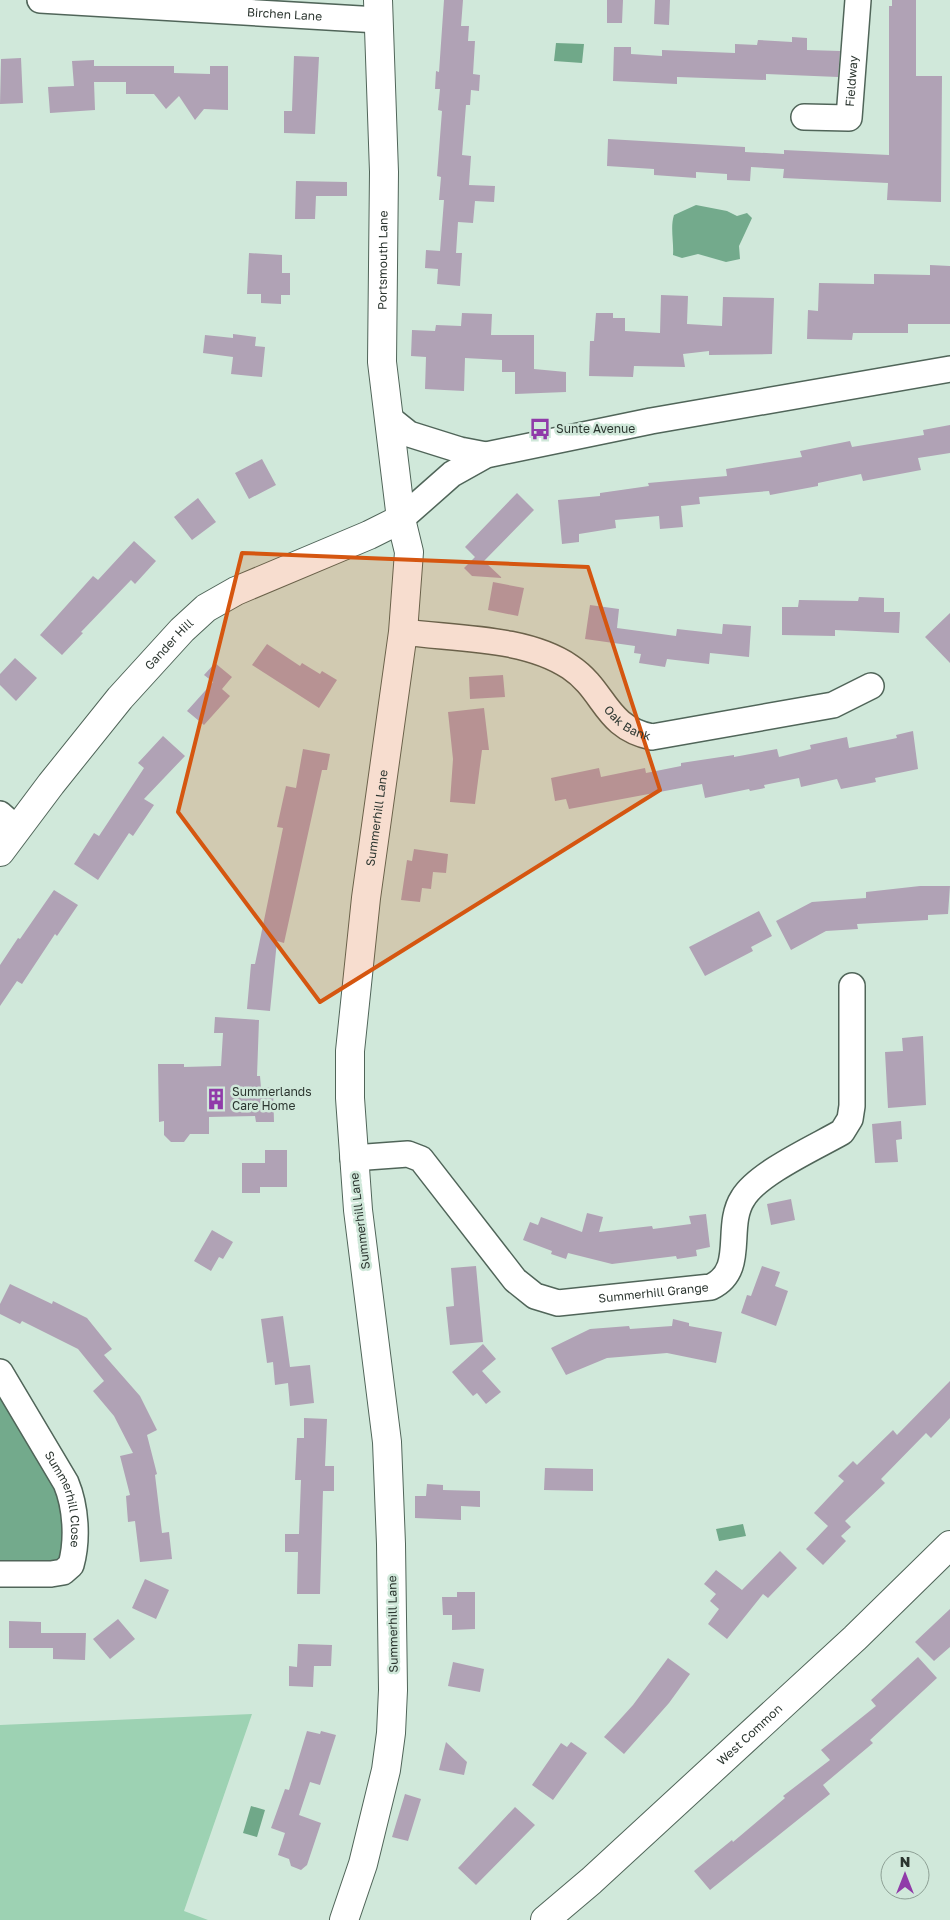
<svg xmlns="http://www.w3.org/2000/svg" width="950" height="1920" font-family="'Golos Text',sans-serif">
<style>
.green{fill:#9dd2b3}
.forest{fill:#73aa8c}
.water{fill:#70a889}
.building{fill:#b0a2b5}
.lines{fill:none;stroke-linecap:round;stroke-linejoin:round}
.minor-casing{stroke:#506559;stroke-width:28}
.tertiary-casing{stroke:#506559;stroke-width:30}
.secondary-casing{stroke:#506559;stroke-width:30}
.minor{stroke:#fff;stroke-width:25}
.tertiary{stroke:#fff;stroke-width:28}
.secondary{stroke:#fff;stroke-width:28}
.marked{fill:#d55610;fill-opacity:0.2;stroke:#d55610;stroke-width:4;stroke-linejoin:round}
.labels{text-anchor:middle;stroke-width:5;stroke-linejoin:round;paint-order:stroke}
.street-label{font-size:12px;fill:#2c3630;stroke:#d0e8da}
.poi-label{font-size:12px;fill:#2c3630;stroke:#d0e8da;text-anchor:start}
</style>
<rect width="100%" height="100%" fill="#d0e8da"/>
<path class="green" d="M252 1714 184 1911 208 1920H0V1725Z"/>
<path class="forest" d="M696 205 727 211 737 216 747 213 752 218 739 246 740 259 726 262 698 254 682 258 673 255C674 242 670 227 674 215Z
M0 1383 62 1489 70 1544 58 1563 0 1568Z"/>
<path class="water" d="M556 43 584 44 582 63 554 61Z
M743 1524 746 1536 719 1541 716 1529Z
M251 1806 265 1810 257 1837 243 1833Z"/>
<path class="building" d="M444 0H463L461 26H469L468 41H475L473 74 480 75 479 91 471 90 470 105H466L462 155 471 156 469 185 495 186 494 202 475 201 473 223 458 222 456 253H462L460 286 437 284 438 269 425 268 426 250 440 251 444 200H439L441 177 437 176 442 111 438 110 440 89H435L436 71 439 72Z
M607 0H623L622 23H607Z
M655 0H670L669 25 654 24Z
M892 0H916V76H942L941 202 887 200 888 183 783 178 784 169 751 167 750 181 727 180V174L696 172V178L654 175V169L607 166 608 139 745 147V152L784 154V150L889 155V6H892Z
M792 37 807 38V50L840 51 838 77 766 74V80L677 77V84L613 81 614 47H631V54L662 56V50L735 53V44L757 45 758 40 792 42Z
M294 56 319 57 315 134 284 133V111H292Z
M21 58 23 103 0 104 1 59Z
M94 60V66H174V73L210 74V66H228V110L204 109 195 120 179 96 166 109 154 94H126V82H94L95 110 50 113 48 87 74 86 72 61Z
M296 181 347 182V196H316L315 219H295Z
M249 253 282 255V273H290V295H281V304L261 303V294H247Z
M930 265 950 266V324H908V333H853L852 340 807 339 808 310 818 311 819 283 874 284V274L930 275Z
M661 295 688 296 687 324 722 326 723 297 774 298 772 354 709 355V351L683 354 685 367 634 366 633 377 589 376 590 341H594L596 313H613V318H625V331L660 333Z
M462 313 492 314 491 335H534V369L566 372V392L515 394V372H502V360L465 358 464 391 425 389 426 357 411 356 412 330 435 331 436 325 461 326Z
M233 334 256 337 255 346 265 347 262 377 231 374 233 357 203 353 205 335 233 338Z
M950 425V453L918 458 921 470 863 481 861 474 818 483V486L770 495 769 491 699 497 700 504 681 506 683 527 660 529 659 516 615 520 616 528 579 534V542L562 544 558 500 600 496V493L649 486 648 483 727 476 726 469 802 457 800 451 850 441 852 447 924 435 923 430Z
M262 459 276 485 249 499 235 473Z
M517 493 534 510 484 561 502 578 472 576 464 568 475 557 465 547Z
M198 498 216 522 192 540 174 517Z
M134 541 156 561 135 584 131 580 81 632 83 633 62 655 40 635 93 576 98 580Z
M493 582 524 588 518 616 488 610Z
M859 597 884 598V612H900L899 633 835 630V636L782 635V607H798L799 600 858 601Z
M590 605 619 609 617 628 676 636 677 629 722 634 723 624 751 626 749 657 710 653 709 664 667 659 665 667 639 663 641 654 634 653 635 646 585 639Z
M950 613V663L925 637Z
M267 644 300 666 302 663 320 674 322 671 337 680 319 708 252 665Z
M15 658 37 678 16 701 0 685V674Z
M215 663 232 677 222 689 230 696 204 725 187 711 213 682 204 675Z
M503 675 505 697 470 699 469 677Z
M484 708 489 750H482L475 804 450 802 453 759 448 712Z
M913 731 918 769 875 778 876 782 841 789 837 779 801 787 799 778 764 785 765 788 750 791 749 789 705 798 702 784 569 809 566 799 555 801 551 778 599 768 601 777 645 768 646 773 681 766V763L734 755V757L777 749 779 757 811 749 810 745 847 737 849 748 897 738 896 735Z
M163 736 185 756 144 799 154 805 133 836 129 833 98 880 74 864 94 833 99 836 144 768 138 763Z
M303 749 330 754 327 770H322L284 943 277 941 270 1011 247 1009 251 964H255L283 828 277 827 286 786 296 788Z
M414 849 448 854 446 873 433 872 431 889 422 888 420 902 401 900 407 860 412 861Z
M920 886H950L948 914 928 915V920L857 924 858 929 826 931 791 950 776 921 812 902 866 898V892Z
M54 890 78 905 57 936 55 934 22 984 17 981 0 1006V965L18 938 20 939Z
M759 911 772 936 751 947 753 951 705 976 689 947Z
M215 1017 259 1020 257 1076H260L261 1088 273 1087 274 1122H256L255 1116 209 1117V1134H190L184 1142H171L164 1135V1121L159 1122 158 1064H184V1067L221 1066 223 1033H214Z
M923 1036 926 1105 888 1108 885 1052 903 1051 902 1038Z
M901 1121 902 1139 896 1140 898 1162 875 1163 872 1124Z
M265 1150H287V1187H260V1193H242V1163H265Z
M791 1199 795 1220 771 1225 767 1204Z
M587 1213 603 1217 599 1232 652 1226 653 1229 691 1224 689 1216 706 1214 710 1247 696 1250 697 1256 677 1259 676 1256 612 1264 568 1253 566 1259 551 1254 552 1251 523 1240 530 1222 538 1225 541 1217 582 1232Z
M212 1230 233 1242 223 1259 219 1257 211 1271 194 1261Z
M476 1266 483 1342 450 1345 446 1307 454 1306 451 1268Z
M762 1266 780 1272 775 1286 788 1291 776 1326 741 1313 747 1295 751 1296Z
M10 1284 52 1304 53 1301 87 1318 112 1349 104 1355 140 1396 157 1430 147 1435 157 1474 155 1475 162 1533 169 1532 172 1559 140 1562 135 1521 128 1522 126 1496 130 1495 120 1456 133 1453 114 1416 93 1391 104 1381 78 1349 22 1321 20 1324 0 1314V1304Z
M283 1316 290 1367 310 1365 314 1403 290 1406 288 1383 275 1385 273 1362 267 1363 261 1319Z
M673 1319 689 1323V1326L722 1332 716 1363 667 1353 607 1358 566 1375 551 1348 590 1329 629 1326 630 1329 672 1326Z
M483 1344 496 1359 482 1371 501 1392 486 1404 477 1393 473 1396 452 1372Z
M950 1381V1418L931 1438 926 1433 881 1479 885 1483 845 1521 851 1527 841 1536 846 1541 823 1565 806 1549 828 1526 814 1513 844 1481 838 1476 853 1461 857 1465 893 1430 897 1435Z
M304 1418 327 1419 325 1466H334V1491H323L320 1594H297L298 1552H285V1534H299L301 1480H295L297 1438H304Z
M545 1468 593 1469V1491L544 1490Z
M427 1484 443 1485V1490L480 1491V1507L461 1506V1520L415 1518V1496H426Z
M780 1551 797 1568 768 1598 763 1594 727 1639 708 1624 719 1609 710 1601 716 1594 704 1584 716 1570 742 1590Z
M145 1579 169 1590 156 1619 132 1608Z
M457 1592H475V1629L452 1630V1615H443L442 1597H457Z
M950 1609V1647L934 1661 915 1642Z
M118 1619 135 1639 110 1659 93 1639Z
M9 1621 41 1622V1633H86L85 1660 53 1659V1648H9Z
M298 1644 332 1645 331 1666H314L313 1687 289 1686V1666L297 1667Z
M918 1657 937 1678 870 1740 873 1743 823 1785 830 1794 710 1890 694 1871 732 1840 733 1842 785 1798 783 1796 830 1760 821 1750 876 1706 871 1700Z
M668 1658 690 1674 669 1703 624 1754 604 1737 633 1705Z
M453 1662 484 1669 480 1692 448 1686Z
M307 1731 320 1734 321 1731 336 1735 320 1785 310 1782 299 1815 321 1823 307 1865 301 1870 291 1866 289 1859 278 1855 285 1833 271 1828 285 1789 289 1790Z
M446 1742 467 1762 464 1775 439 1770Z
M571 1742 587 1753 553 1800 532 1785 561 1743 567 1747Z
M405 1794 421 1799 408 1841 392 1837Z
M515 1807 535 1825 476 1885 458 1868Z"/>
<g class="lines">
<g class="minor-casing">
<g id="minor">
<path id="s1" d="M40 0 378 20"/>
<path id="s2" d="M804 117 849 118 858 0"/>
<path d="M389 418 409 434 460 450 486 455"/>
<path d="M401 519 452 474 486 455 651 421 950 369"/>
<path id="s3" d="M403 632C455 639 526 637 570 667 606 691 604 727 652 737L833 705 871 686"/>
<path d="M0 814 17 829"/>
<path id="s4" d="M353 1158 408 1154 421 1159 515 1280 535 1296 558 1303 711 1287C747 1270 724 1227 743 1198 758 1173 816 1147 842 1132L850 1119 852 1106V986"/>
<path id="s5" d="M0 1372 66 1483C76 1507 78 1540 71 1565L63 1572 51 1574H0"/>
</g>
</g>
<g class="tertiary-casing">
<g id="tertiary">
<path id="s6" d="M0 852 51 784 120 698 182 630 206 608 236 591 369 535 401 519"/>
<path id="s7" d="M344 1920 363 1864 386 1770 391 1733 393 1690 391 1544 387 1442 358 1210 350 1098V1051L366 898 403 632 409 552 401 519 382 362 384 172 378 0"/>
</g>
</g>
<g class="secondary-casing">
<g id="secondary">
<path id="s8" d="M545 1920 591 1881 855 1638 950 1545"/>
</g>
</g>
<use href="#minor" class="minor"/>
<use href="#tertiary" class="tertiary"/>
<use href="#secondary" class="secondary"/>
</g>
<path class="marked" d="M242 553 588 567 660 790 320 1002 178 812Z"/>
<defs>
<g id="bus-bare" transform="scale(1.725)"><path d="M-5-6H5V4H4V6H2V4H-2V6H-4V4H-5ZM-3.5-4V0h7V-4ZM-3.5 1.2v1.5H-2V1.2ZM2 1.2v1.5H3.5V1.2Z" fill="#903ba9" stroke="#d0e8da" stroke-width="2.5" paint-order="stroke"/></g>
<g id="building-bare" transform="scale(1.725)"><path d="M-4-6H4V6H1V3H-1V6H-4ZM-2.5-4.3h1.7v1.8h-1.7ZM.8-4.3h1.7v1.8H.8ZM-2.5-1h1.7V.8h-1.7ZM.8-1h1.7V.8H.8Z" fill="#903ba9" stroke="#d0e8da" stroke-width="2.5" paint-order="stroke"/></g>
</defs>
<g fill-rule="evenodd">
<use href="#bus-bare" x="540" y="429"/>
<use href="#building-bare" x="216" y="1099"/>
</g>
<g class="labels">
<g class="street-label">
<text dy="4" stroke="none"><textPath href="#s1" startOffset="245">Birchen Lane</textPath></text>
<text dy="4" stroke="none"><textPath href="#s2" startOffset="82">Fieldway</textPath></text>
<text dy="4" stroke="none"><textPath href="#s7" startOffset="1674">Portsmouth Lane</textPath></text>
<text dy="4" stroke="none"><textPath href="#s6" startOffset="268">Gander Hill</textPath></text>
<text dy="4" stroke="none"><textPath href="#s3" startOffset="254">Oak Bank</textPath></text>
<text dy="4" stroke="none"><textPath href="#s7" startOffset="1112">Summerhill Lane</textPath></text>
<text transform="translate(360 1221) rotate(-97)" y="4">Summerhill Lane</text>
<text dy="4" stroke="none"><textPath href="#s4" startOffset="368">Summerhill Grange</textPath></text>
<text dy="4" stroke="none"><textPath href="#s5" startOffset="144">Summerhill Close</textPath></text>
<text transform="translate(393 1624) rotate(-91)" y="4">Summerhill Lane</text>
<text dy="4" stroke="none"><textPath href="#s8" startOffset="276">West Common</textPath></text>
</g>
<g class="poi-label">
<text x="556" y="433">Sunte Avenue</text>
<text x="232" y="1096">Summerlands<tspan x="232" dy="14">Care Home</tspan></text>
</g>
</g>
<g transform="translate(905 1875)"><circle r="24" fill="#d0e8da" stroke="#8ea196"/>
<path d="M0-4L9 19L0 12L-9 19Z" fill="#903ba9"/>
<text y="-8" font-size="14" font-weight="bold" text-anchor="middle" fill="#2c3630">N</text>
</g>
</svg>
